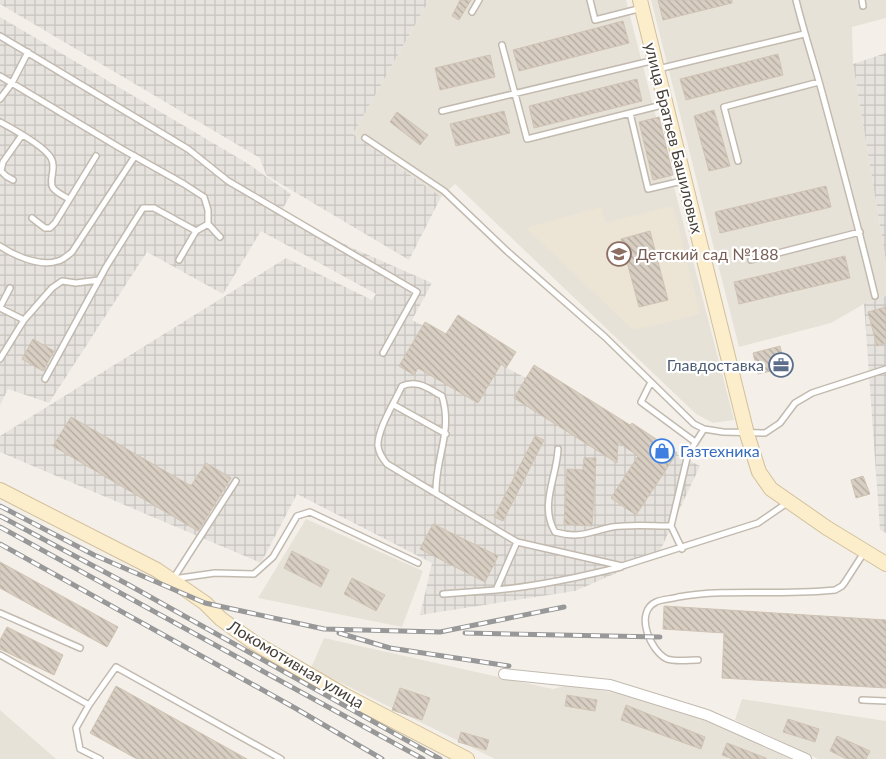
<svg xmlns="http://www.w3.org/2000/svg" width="886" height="759" font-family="Lato,sans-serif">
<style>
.residential{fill:#e7e2d8}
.industrial{fill:url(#industrial-grid)}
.education{fill:#ece4d4}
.building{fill:url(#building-back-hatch);stroke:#cfc3b3}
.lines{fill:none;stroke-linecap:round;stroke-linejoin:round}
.lane-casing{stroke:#c2baaf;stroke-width:8}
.street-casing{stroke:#c2baaf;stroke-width:12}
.secondary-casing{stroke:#d1c09b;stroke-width:16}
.lane{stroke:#fff;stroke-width:5}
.street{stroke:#fff;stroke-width:10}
.secondary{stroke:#fcedcb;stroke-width:14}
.rail-casing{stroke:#989898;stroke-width:5}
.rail{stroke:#fff;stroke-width:3;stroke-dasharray:9;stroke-linecap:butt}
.labels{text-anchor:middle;stroke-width:4.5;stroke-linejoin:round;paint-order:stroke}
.street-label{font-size:16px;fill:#474038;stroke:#fff}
.education-label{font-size:16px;fill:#785e54;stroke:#fff;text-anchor:start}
.service-label{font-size:16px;fill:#4e5e75;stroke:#fff;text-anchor:end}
.shop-label{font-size:16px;fill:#366cbe;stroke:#fff;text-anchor:start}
</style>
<defs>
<pattern id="industrial-grid" width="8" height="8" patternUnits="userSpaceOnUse" patternTransform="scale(1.25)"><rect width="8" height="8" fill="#e6e2de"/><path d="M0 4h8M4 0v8" fill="none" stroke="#c7c3bf"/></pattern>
<pattern id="building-back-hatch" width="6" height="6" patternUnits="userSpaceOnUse" patternTransform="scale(1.25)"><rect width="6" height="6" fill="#d8cec2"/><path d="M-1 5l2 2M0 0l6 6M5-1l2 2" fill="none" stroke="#b1a99f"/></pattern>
</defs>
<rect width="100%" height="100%" fill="#f4f0e9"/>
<path class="residential" d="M429 0H626L734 420 713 423 696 414 455 184 441 197 353 134Z
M651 0H886V18L852 27 853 64 886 261V296L864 304 831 323 739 347Z
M306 519 423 571 402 627 258 598Z
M324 638 553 689 568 685 629 695 719 724 791 759H495L311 668Z
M742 699 886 721V759H818L735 720Z
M0 710 56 759H0Z"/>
<path class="industrial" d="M0 0H429L353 134 441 197 409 260 266 175 260 158 0 4Z
M0 17 247 163 291 194 282 210 350 247 432 283 412 320 700 466 658 555 575 591 420 615 432 563 297 494 261 563 0 452V436L286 258 372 300 376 294 261 231 223 294 147 252 49 403 8 389 0 405Z
M886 53V261L853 64Z
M886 296V533L880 530 864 304Z"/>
<path class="education" d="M673 206 700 314 633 330 526 228 601 207 605 223Z"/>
<path class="building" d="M460 0H471L459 20 452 16Z
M658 0H732V3L663 20Z
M623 21 629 43 519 71 513 50Z
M778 54 783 75 686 100 680 79Z
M490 55 495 77 440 90 435 68Z
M637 79 642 101 534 128 529 106Z
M714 110 730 166 709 171 694 116Z
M504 111 510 133 456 146 450 124Z
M397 112 428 135 420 145 390 122Z
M659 117 673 175 653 180 639 122Z
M826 186 831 207 720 233 715 212Z
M650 231 668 300 639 307 621 239Z
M845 256 850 278 739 304 734 282Z
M886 307V343L877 346 868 312Z
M458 315 516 352 506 368 501 364 478 403 418 368 414 375 399 366 425 322 446 334Z
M33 339 54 351 43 371 22 359Z
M780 346 785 368 758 374 753 353Z
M534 365 630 425 632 423 677 453 636 515 611 498 638 456 618 442 617 463 514 398Z
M71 417 191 486 206 463 231 478 198 531 53 446Z
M535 436 544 440 503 521 494 517Z
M584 458H596L592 526 564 524 567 469 583 470Z
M863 476 870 494 856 498 851 480Z
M433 524 498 556 485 582 420 549Z
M292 551 329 570 321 587 284 568Z
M0 562 118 627 107 647 0 588Z
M352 578 385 595 376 611 344 594Z
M664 606 886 620V688L722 678 724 633 663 629Z
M7 627 63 655 54 675 0 649V640Z
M116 686 247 759H137L90 733Z
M400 688 430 698 422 720 392 710Z
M567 695 597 700 595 711 565 706Z
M626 705 705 737 701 749 621 720Z
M788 719 819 729 815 742 783 732Z
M461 732 489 740 486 750 458 742Z
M837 736 870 751 866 759H847L830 751Z
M727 743 766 758V759H733L722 755Z"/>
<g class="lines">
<g class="lane-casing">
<path id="lane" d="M590 0 595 20 642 8
M796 0C803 29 812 56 820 85 839 155 858 225 875 296
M862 0 863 6
M472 12 479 0
M0 36 188 149 228 181 417 292 383 353
M502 45 527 139 666 104
M658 69 804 34
M0 76 120 148 184 184 204 197 208 210V224L196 231 179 260
M0 99 12 83 28 52
M442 111 655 60
M630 113 648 189 682 181
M0 122C13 129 44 146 51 158 57 168 48 181 53 188 57 193 64 196 69 199
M365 138 444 191 508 252 605 337 694 424 704 429 723 432 765 433 780 423 795 403 812 393 886 369
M738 161 724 107 819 82
M13 180 6 176 1 171 3 162 22 135
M32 218 45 228H50L55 223 96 156
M208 224 220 237
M0 246C15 256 40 267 58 261 63 260 68 255 72 252L135 156
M751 260 860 232
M0 307 10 288
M0 308 24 320
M0 359 24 320 52 288 62 281 76 283 99 280
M45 379 106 267 143 208H154L196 231
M651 382 641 402 695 442
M394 405 446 434
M558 449C557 477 539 505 555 532 580 539 589 532 612 527 631 524 652 526 671 526
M236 481 173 579 215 573 254 574 273 557 297 516 310 512 418 563
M436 493C435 458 453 432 442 396 429 389 417 379 402 386 395 401 377 430 378 446 379 454 383 459 387 464L517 542
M682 549 671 526 688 454 704 429
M496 590C539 586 579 577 621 567
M443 594 496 590 517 542 622 566 758 523 787 503
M0 613 80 648
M0 655 89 705
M698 660C689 660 675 662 667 659 650 651 634 612 656 602 662 599 672 599 678 597 729 588 783 596 835 590L842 586 845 582 865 551
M862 700 886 701
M100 759 80 749 76 728 89 705 116 667 281 759"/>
</g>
<g class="street-casing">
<path id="street" d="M504 674 610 685 707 715 806 759"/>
</g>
<g class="secondary-casing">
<path id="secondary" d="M640 0 747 434 759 472 771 489 827 528 886 564
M0 490 157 570 205 603 221 619 253 642 344 695 467 759"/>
</g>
<use href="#lane" class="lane"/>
<use href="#street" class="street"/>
<use href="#secondary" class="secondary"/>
<g class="rail-casing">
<path id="rail" d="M0 506 94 555 205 603 324 629 440 632 564 607
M0 516 129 585 440 759
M0 527 423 759
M0 544 295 708 382 759
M339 633 390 648 509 666
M465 633 660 637"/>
</g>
<use href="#rail" class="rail"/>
</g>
<defs>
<g id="school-ring" transform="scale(1.25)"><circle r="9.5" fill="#fff" stroke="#8d6e63" stroke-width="1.5"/><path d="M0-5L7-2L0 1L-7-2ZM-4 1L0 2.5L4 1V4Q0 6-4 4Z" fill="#8d6e63"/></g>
<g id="office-ring" transform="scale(1.25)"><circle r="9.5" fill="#fff" stroke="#5c6f8a" stroke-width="1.5"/><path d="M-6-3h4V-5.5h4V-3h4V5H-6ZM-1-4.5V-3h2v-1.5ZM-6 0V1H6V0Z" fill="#5c6f8a"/></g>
<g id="shop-ring" transform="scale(1.25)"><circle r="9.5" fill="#fff" stroke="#3f7fe0" stroke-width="1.5"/><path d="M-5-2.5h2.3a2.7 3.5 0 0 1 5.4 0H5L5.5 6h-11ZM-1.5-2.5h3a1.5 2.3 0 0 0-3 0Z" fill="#3f7fe0"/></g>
</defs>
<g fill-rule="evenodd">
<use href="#school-ring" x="619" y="254"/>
<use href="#office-ring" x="781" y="365"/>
<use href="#shop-ring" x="662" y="451"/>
</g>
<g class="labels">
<g class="street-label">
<text transform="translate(674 138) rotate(76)" y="6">улица Братьев Башиловых</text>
<text transform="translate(296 664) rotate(31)" y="6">Локомотивная улица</text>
</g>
<g class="education-label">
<text x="636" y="260">Детский сад №188</text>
</g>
<g class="service-label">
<text x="764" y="371">Главдоставка</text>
</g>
<g class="shop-label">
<text x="680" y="457">Газтехника</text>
</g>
</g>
</svg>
